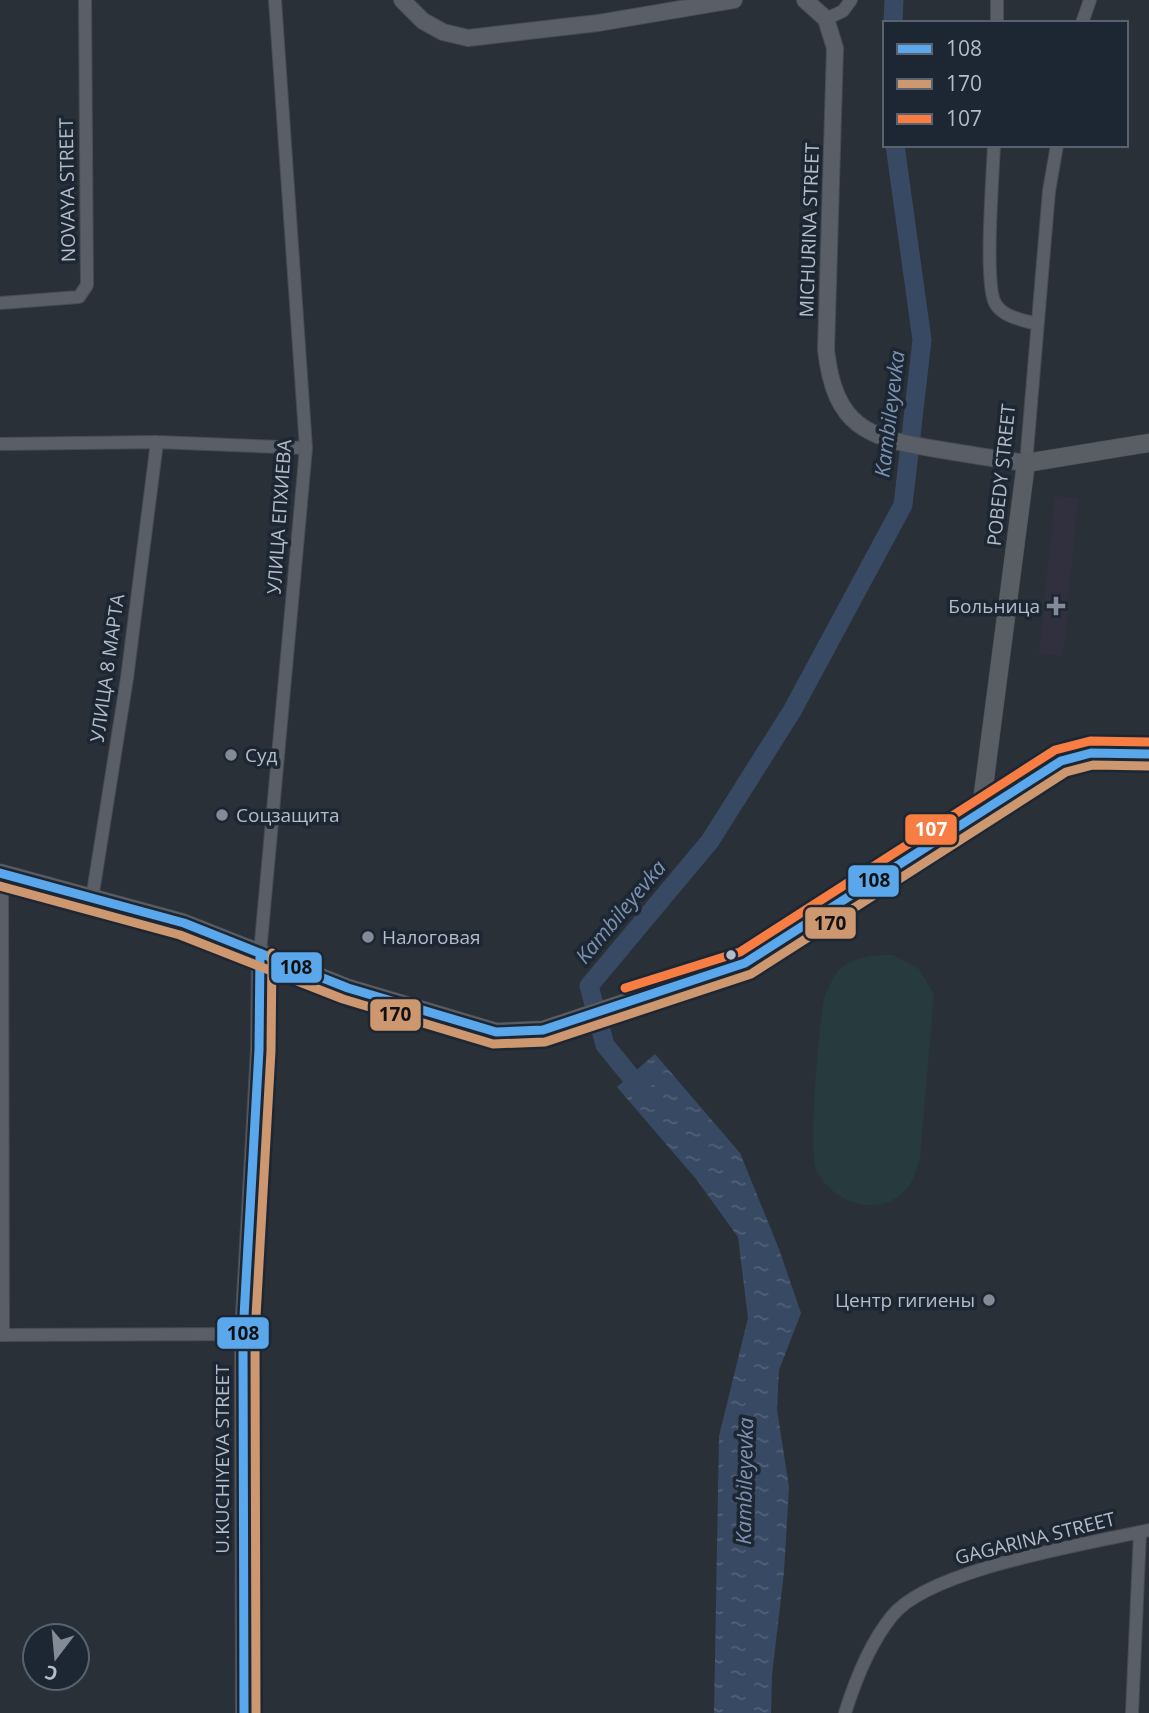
<svg xmlns="http://www.w3.org/2000/svg" width="1149" height="1713" font-family="'Open Sans',sans-serif">
<style>
.medical{fill:#31303e}
.pitch{fill:#273a3e}
.water{fill:url(#water-ripples)}
.lines{fill:none;stroke-linecap:round;stroke-linejoin:round}
.river{stroke:#384963;stroke-width:19}
.minor-casing{stroke:#484c53;stroke-width:14}
.tertiary-casing{stroke:#484c53;stroke-width:18}
.secondary-casing{stroke:#484c53;stroke-width:19}
.minor{stroke:#5a5e66;stroke-width:12}
.tertiary{stroke:#5a5e66;stroke-width:16}
.secondary{stroke:#595d64;stroke-width:18}
.bus-1-casing{stroke:#1d2633;stroke-width:14}
.bus-2-casing{stroke:#1d2633;stroke-width:14}
.bus-3-casing{stroke:#1d2633;stroke-width:14}
.bus-1{stroke:#5aa8eb;stroke-width:9}
.bus-2{stroke:#cd976f;stroke-width:9}
.bus-3{stroke:#f77d43;stroke-width:9}
.poi-dot{fill:#848b96;stroke:#1d2633;stroke-width:2.5}
.bus-dot{fill:#b4bcc9;stroke:#1d2633;stroke-width:2.5}
.labels{text-anchor:middle;stroke-width:7;stroke-linejoin:round;paint-order:stroke}
.street-label{font-size:19px;fill:#b4bcc9;stroke:#1d2633}
.poi-label{font-size:19px;fill:#b4bcc9;stroke:#1d2633;text-anchor:start}
.water-label{font-size:21px;font-style:italic;fill:#7c92b1;stroke:#1d2633}
.line-badge{stroke:#1d2633;stroke-width:2.5}
.badge-label{font-size:19px;text-anchor:middle;font-weight:bold;fill:#fff}
.pale-badge-label{font-size:19px;text-anchor:middle;font-weight:bold;fill:#111}
</style>
<defs>
<pattern id="water-ripples" width="26" height="14" patternUnits="userSpaceOnUse" patternTransform="scale(1.75)"><rect width="26" height="14" fill="#384963"/><path d="M2 4q2-2 4 0t4 0M15 11q2-2 4 0t4 0" fill="none" stroke="#526178"/></pattern>
</defs>
<rect width="100%" height="100%" fill="#2a3038"/>
<path class="medical" d="M1055 496 1078 498 1063 656 1039 653Z"/>
<path class="pitch" d="M893 955 919 969 934 994 920 1158C917 1165 915 1176 911 1183 886 1221 833 1206 816 1169 808 1152 819 1023 824 999 826 992 833 977 838 971 853 956 873 955 893 955Z"/>
<path class="water" d="M655 1054 740 1153 779 1249 801 1313 779 1370 777 1410 789 1487 784 1572 772 1675 771 1713H714L719 1436 748 1318 738 1237 696 1179 617 1087Z"/>
<g class="lines">
<path class="river" d="M893 23 894 0
M645 1094 605 1045 589 986 710 841 792 711 903 505 922 340 895 145"/>
<g class="minor-casing">
<path id="minor" d="M826 19 843 11 851 0
M997 23V0
M1082 23 1090 0
M994 145C993 174 984 282 995 303 1002 317 1023 320 1037 324
M0 303 79 297 87 285 85 0
M0 444 157 442 306 448
M1026 463 1049 191 1057 145
M2 874 3 1335
M92 899 127 678 157 442
M260 953 306 448 275 0
M0 1335 243 1334
M845 1713C855 1681 870 1643 892 1616 929 1569 1087 1544 1149 1530
M1132 1713 1140 1532"/>
</g>
<g class="tertiary-casing">
<path id="tertiary" d="M402 0 423 21 443 32 468 38 598 23 734 0
M805 0 826 19 835 48 826 350C835 427 867 438 936 449 966 454 996 459 1026 463
M244 1713 243 1334 259 1050 260 953"/>
</g>
<g class="secondary-casing">
<path id="secondary" d="M981 809 1026 463 1149 443
M0 873 184 923 348 988 496 1032 543 1030 745 963 1061 761 1091 753 1149 754"/>
</g>
<use href="#minor" class="minor"/>
<use href="#tertiary" class="tertiary"/>
<use href="#secondary" class="secondary"/>
<g class="bus-1-casing">
<path id="bus-1" d="M0 873 184 923 348 988 496 1032 543 1030 745 963 1061 761 1091 753 1149 754
M244 1713 243 1334 259 1050 260 953"/>
</g>
<g class="bus-2-casing">
<path id="bus-2" d="M0 886 180 935 343 999 493 1044 545 1042 751 974 1066 772 1093 765 1149 766
M256 1713 255 1334 271 1051 272 953"/>
</g>
<g class="bus-3-casing">
<path id="bus-3" d="M625 988 740 952 1055 750 1090 741 1149 742"/>
</g>
<use href="#bus-1" class="bus-1"/>
<use href="#bus-2" class="bus-2"/>
<use href="#bus-3" class="bus-3"/>
</g>
<g class="poi-dot">
<path d="M1052.5 595.5h7v7h7v7h-7v7h-7v-7h-7v-7h7z"/>
<circle cx="231" cy="755" r="7"/>
<circle cx="222" cy="815" r="7"/>
<circle cx="368" cy="937" r="7"/>
<circle cx="989" cy="1300" r="7"/>
</g>
<circle class="bus-dot" cx="731" cy="955" r="6"/>
<g class="labels">
<g class="street-label">
<text transform="translate(67 190) rotate(-91)" y="7">NOVAYA STREET</text>
<text transform="translate(809 230) rotate(-88)" y="7">MICHURINA STREET</text>
<text transform="translate(1001 475) rotate(-84)" y="7">POBEDY STREET</text>
<text transform="translate(279 517) rotate(-86)" y="7">УЛИЦА ЕПХИЕВА</text>
<text transform="translate(107 668) rotate(-82)" y="7">УЛИЦА 8 МАРТА</text>
<text transform="translate(222 1459) rotate(-90)" y="7">U.KUCHIYEVA STREET</text>
<text transform="translate(1035 1538) rotate(-14)" y="7">GAGARINA STREET</text>
</g>
<g class="poi-label">
<text x="1040" y="613" text-anchor="end">Больница</text>
<text x="245" y="762">Суд</text>
<text x="236" y="822">Соцзащита</text>
<text x="382" y="944">Налоговая</text>
<text x="975" y="1307" text-anchor="end">Центр гигиены</text>
</g>
<g class="water-label">
<text transform="translate(890 414) rotate(-83)" y="7">Kambileyevka</text>
<text transform="translate(621 912) rotate(-50)" y="7">Kambileyevka</text>
<text transform="translate(745 1481) rotate(-89)" y="7">Kambileyevka</text>
</g>
</g>
<g class="line-badge">
<rect x="904" y="813" width="54" height="33" rx="7" fill="#f77d43"/>
<rect x="847" y="864" width="53" height="34" rx="7" fill="#5aa8eb"/>
<rect x="804" y="906" width="53" height="34" rx="7" fill="#cd976f"/>
<rect x="270" y="951" width="53" height="33" rx="7" fill="#5aa8eb"/>
<rect x="369" y="998" width="53" height="34" rx="7" fill="#cd976f"/>
<rect x="216" y="1316" width="54" height="34" rx="7" fill="#5aa8eb"/>
</g>
<g class="badge-label">
<text x="931" y="836">107</text>
</g>
<g class="pale-badge-label">
<text x="874" y="887">108</text>
<text x="830" y="930">170</text>
<text x="296" y="974">108</text>
<text x="395" y="1021">170</text>
<text x="243" y="1340">108</text>
</g>
<rect x="883" y="21" width="245" height="126" fill="#1d2633" stroke="#59626f" stroke-width="2"/>
<rect x="897" y="44" width="35" height="10" fill="#5aa8eb" stroke="#59626f" stroke-width="2"/>
<text x="946" y="56" font-size="21" fill="#b4bcc9">108</text>
<rect x="897" y="79" width="35" height="10" fill="#cd976f" stroke="#59626f" stroke-width="2"/>
<text x="946" y="91" font-size="21" fill="#b4bcc9">170</text>
<rect x="897" y="114" width="35" height="10" fill="#f77d43" stroke="#59626f" stroke-width="2"/>
<text x="946" y="126" font-size="21" fill="#b4bcc9">107</text>
<g transform="translate(56 1657) rotate(196)"><circle r="33" fill="#1d2633" stroke="#59626f" stroke-width="2"/>
<path d="M0-5L12 26L0 18L-12 26Z" fill="#848b96"/>
<text y="-10" font-size="19" font-weight="bold" text-anchor="middle" fill="#b4bcc9">С</text>
</g>
</svg>
